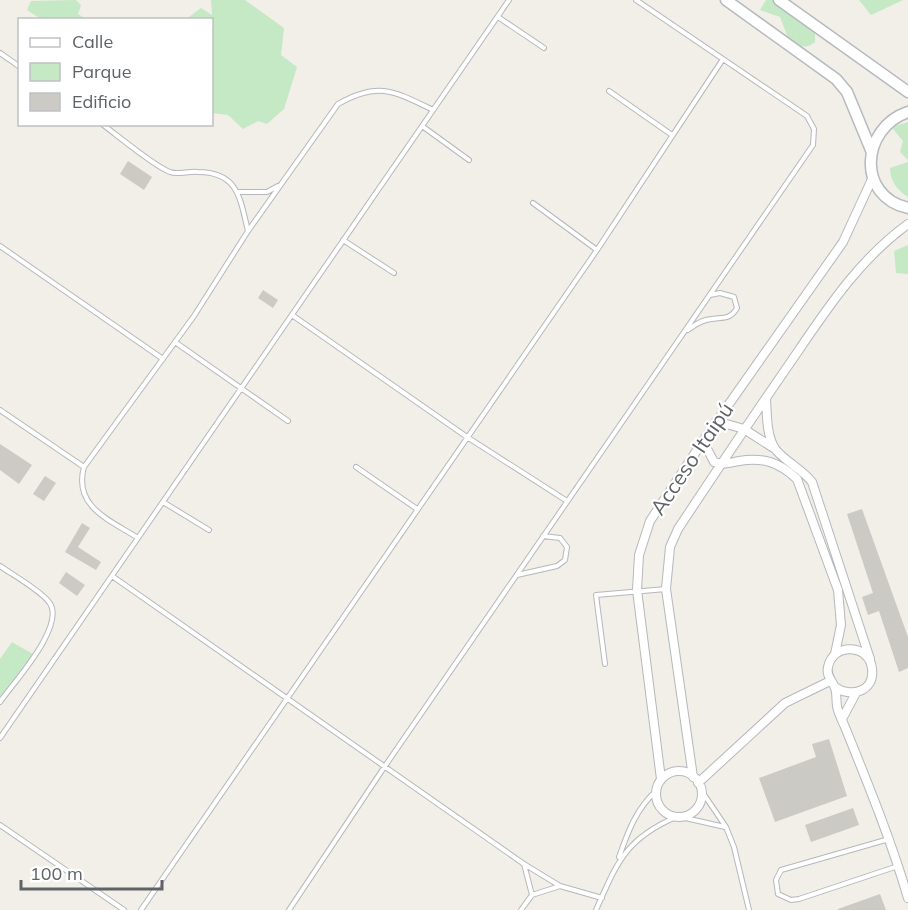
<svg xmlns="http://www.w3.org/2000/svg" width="908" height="910" font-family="Mulish,sans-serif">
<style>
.green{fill:#c5e8c5}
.building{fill:#cccac5}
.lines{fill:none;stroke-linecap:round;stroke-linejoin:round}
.lane-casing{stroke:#b5b8bc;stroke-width:6}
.street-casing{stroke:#b5b8bc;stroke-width:10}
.secondary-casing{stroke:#b6babf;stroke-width:13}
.lane{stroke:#fff;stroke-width:4}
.street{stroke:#fff;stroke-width:8}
.secondary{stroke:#fff;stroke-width:10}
.labels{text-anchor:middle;stroke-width:4.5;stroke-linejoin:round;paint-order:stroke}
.street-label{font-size:21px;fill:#5f6368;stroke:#fff}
</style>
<rect width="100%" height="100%" fill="#f1efe8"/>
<path class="green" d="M76 0 81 5 78 14 86 19H41L27 10 31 1Z
M211 0H245L284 28 281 55 297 67 284 109 267 124 258 121 243 129 228 115 212 113V20L191 19 189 17 201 8 212 15Z
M766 0H786L815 31V42C806 50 797 46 789 40L780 17 760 10Z
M859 0H903L871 15Z
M908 122V160L900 152 903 141 893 129 895 126Z
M908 162V197C897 190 890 181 890 168Z
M908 245V274L896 273 894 251Z
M12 642 33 654 0 703V659Z"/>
<path class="building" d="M128 161 152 177 144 190 120 174Z
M263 290 278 300 273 308 258 298Z
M0 444 32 465 19 484 0 470Z
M45 476 56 483 44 501 33 494Z
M862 509 908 637V668L899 672 879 611 868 615 862 597 873 593 847 514Z
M82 523 90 528 78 547 101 562 96 570 65 552Z
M66 572 85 585 77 596 59 583Z
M829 739 847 796 775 822 759 778 816 757 812 744Z
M853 808 859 825 811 842 805 825Z
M880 894 886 910H838V909Z"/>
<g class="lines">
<g class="lane-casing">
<path id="lane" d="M498 17 544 48
M0 53 20 67
M609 91 672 135
M102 124C117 135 155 167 170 172 177 175 189 171 198 172 238 172 240 198 248 231
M422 126 469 160
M238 192H267L278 186
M533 203 597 250
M343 240 394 273
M0 246 163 359
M292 315 467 437 567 501
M688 330C693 326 699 322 706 320 720 316 729 322 737 308L734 297 720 293 710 295
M175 342 288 421
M0 410 84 467
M356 467 417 509
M163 502 209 530
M138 538C110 520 73 507 84 467L194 316 248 231 338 104C378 81 394 91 433 110
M0 566C13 575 40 590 49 602 67 625 14 682 0 702
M517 575 557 566 565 560 567 547 560 538 543 536
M112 576 524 864 560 886 602 898
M605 664 596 595 666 589
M0 738 509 0
M701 790 726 827 734 847 749 910
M681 817 725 827
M0 825 124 910
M889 839 781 870 776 880 778 894 791 900 799 899 898 866
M619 857C628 832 636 809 656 791
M524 864 532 895
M141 910 597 250 723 59
M289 910 385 766 813 145 814 129 807 116 636 0
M521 910 532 895 560 886
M596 910C617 863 625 839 676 817"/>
</g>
<g class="street-casing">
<path id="street" d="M766 398C767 413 766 437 776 450 786 462 802 469 812 482L870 659
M716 421 744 429 775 449
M703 441 714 462C723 465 730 463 739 461 763 457 779 462 797 479L838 590 841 625 835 654
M835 687C850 698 875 692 872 669 870 644 833 642 828 667 826 676 832 680 835 688 837 693 836 700 837 706 838 713 842 720 845 727 868 784 891 840 908 898
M842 719 856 693
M656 794a23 23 0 1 1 46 0a23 23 0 1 1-46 0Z
M693 777 666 589 670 547 678 529C715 473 752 418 790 363 825 312 857 261 908 224
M661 779 637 590 639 555 650 521 703 441 843 242 873 177
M698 783 785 703 830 681"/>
</g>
<g class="secondary-casing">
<path id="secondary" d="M726 0 836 79 847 92 871 150
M779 0 908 92
M908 112C861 128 856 196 908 208"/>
</g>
<use href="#lane" class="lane"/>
<use href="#street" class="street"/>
<use href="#secondary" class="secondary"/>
</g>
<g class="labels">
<g class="street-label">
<text transform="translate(692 459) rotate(-56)" y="7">Acceso Itaipú</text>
</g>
</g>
<rect x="18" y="18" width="195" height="108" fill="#ffffff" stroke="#bfc1c3" stroke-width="1.5"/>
<rect x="30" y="38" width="30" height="9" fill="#ffffff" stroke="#bfc1c3" stroke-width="1.5"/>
<text x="72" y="48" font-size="18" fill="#5f6368">Calle</text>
<rect x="30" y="63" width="30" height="18" fill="#c5e8c5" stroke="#bfc1c3" stroke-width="1.5"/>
<text x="72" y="78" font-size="18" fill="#5f6368">Parque</text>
<rect x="30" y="93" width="30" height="18" fill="#cccac5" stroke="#bfc1c3" stroke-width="1.5"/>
<text x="72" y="108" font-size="18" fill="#5f6368">Edificio</text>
<path d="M21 880v9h141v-9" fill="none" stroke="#5f6368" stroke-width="3"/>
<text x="30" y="880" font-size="18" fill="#5f6368" stroke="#ffffff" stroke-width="4.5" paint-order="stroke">100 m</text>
</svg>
